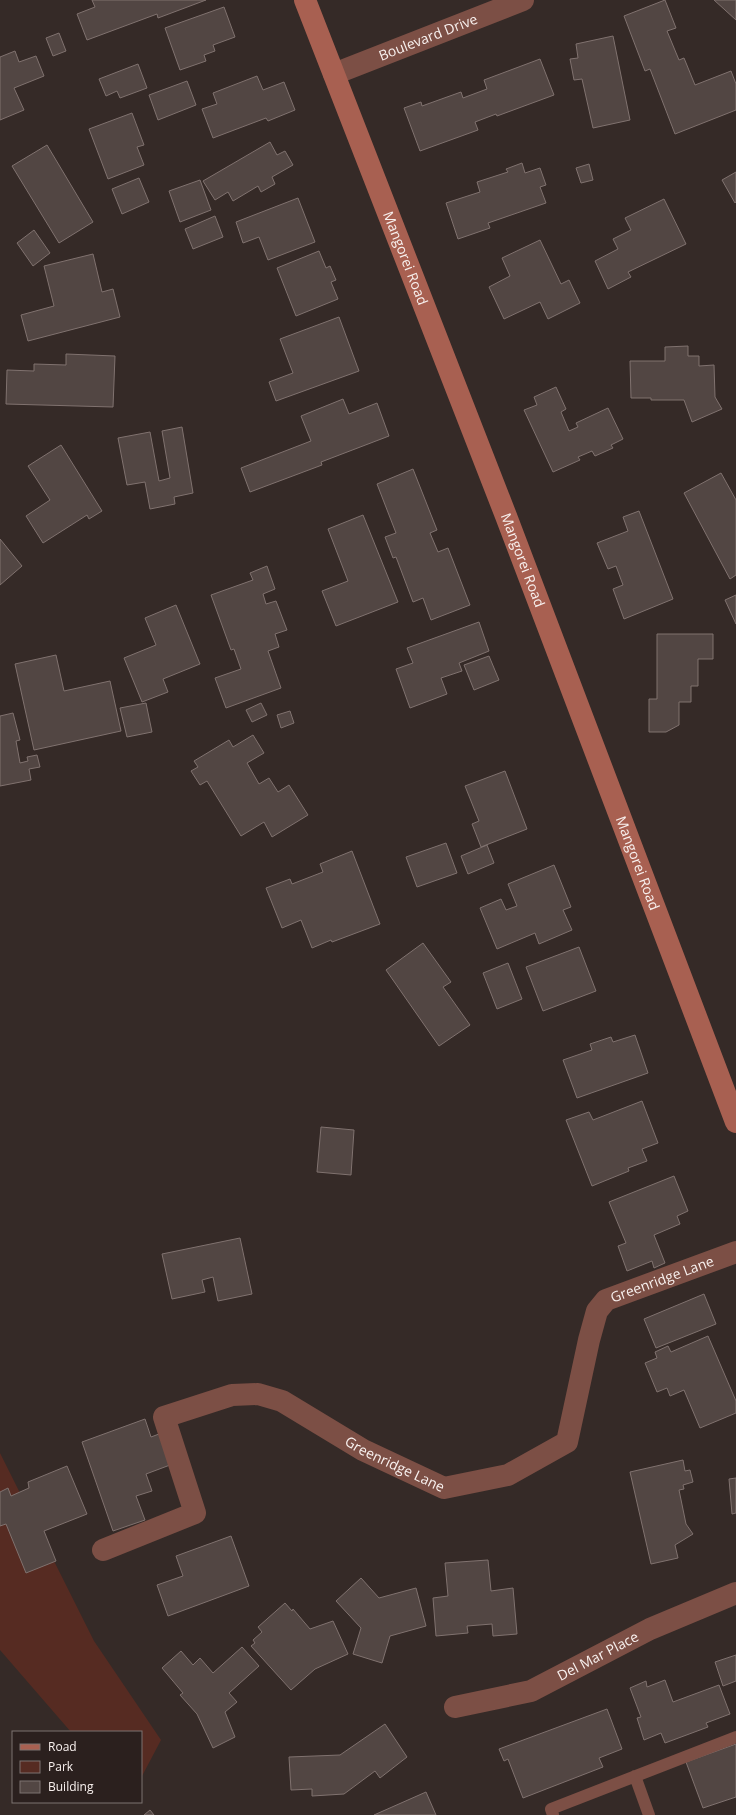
<svg xmlns="http://www.w3.org/2000/svg" width="736" height="1815" font-family="'Open Sans',sans-serif">
<style>
.green{fill:#562b22}
.building{fill:#524643;stroke:#80726f}
.lines{fill:none;stroke-linecap:round;stroke-linejoin:round}
.lane{stroke:#7c4f45;stroke-width:12}
.street{stroke:#7c4f45;stroke-width:22}
.secondary{stroke:#a86051;stroke-width:22}
.labels{text-anchor:middle;stroke-width:4;stroke-linejoin:round;paint-order:stroke}
.street-label{font-size:14px;fill:#f8f0ee;stroke:#2b201e}
</style>
<rect width="100%" height="100%" fill="#352a27"/>
<path class="green" d="M0 1453 94 1641 161 1740 141 1778V1732H71L0 1650Z"/>
<path class="building" d="M92 0H206L158 18 157 14 87 40 77 14 95 7Z
M665 0 676 28 667 31 679 60 684 58 695 85 731 71 736 84V110L675 134 650 69 645 71 624 16Z
M714 0H736V20Z
M224 7 235 37 213 45 215 51 204 55 206 61 180 70 165 28Z
M59 33 66 51 53 56 46 38Z
M613 36 630 120 593 128 582 79 574 80 570 59 578 58 576 44Z
M15 51 19 62 36 56 44 76 14 88 24 110 0 120V57Z
M540 59 554 95 497 116 496 114 475 122 478 130 420 151 404 108 421 102 422 106 461 92 463 98 487 89 484 80Z
M138 64 147 88 120 98 117 91 106 96 99 79Z
M257 76 263 90 284 82 295 110 268 121 266 118 213 138 202 109 217 104 213 93Z
M187 81 196 105 158 120 149 95Z
M132 113 144 145 137 147 144 165 108 179 89 129Z
M270 142 277 155 285 151 293 165 272 177 275 184 261 192 258 186 233 201 228 192 215 200 203 181Z
M47 145 93 222 59 243 12 166Z
M522 163 525 173 540 168 546 185 540 187 546 203 488 223 490 228 458 239 446 203 480 192 477 182 508 172 506 169Z
M589 164 593 180 581 183 576 168Z
M736 172V202L735 203 722 180Z
M139 178 149 202 122 214 112 189Z
M200 180 211 210 180 222 169 191Z
M298 198 315 242 268 260 259 237 243 243 236 222Z
M664 199 686 244 628 272 631 277 608 289 595 261 618 249 613 239 631 230 625 218Z
M215 216 223 237 193 249 185 229Z
M34 230 50 253 33 266 17 243Z
M540 240 561 284 569 280 580 303 548 319 540 302 504 319 489 287 510 276 502 258Z
M319 251 326 268 330 266 336 280 331 282 338 299 296 316 277 268Z
M93 254 102 292 113 289 120 317 28 341 21 315 54 306 44 266Z
M339 317 359 371 276 401 269 382 293 373 280 339Z
M688 346V356H699V366L714 365 715 397 722 409 692 422 684 400H651V398H631L630 361H665V347Z
M66 354 115 356 113 407 6 404 7 370 34 371V364L66 365Z
M556 387 566 409 561 412 569 431 578 427 576 423 608 408 623 439 611 445 613 448 595 456 592 451 578 457 580 460 553 472 524 410 537 405 534 397Z
M343 399 349 414 377 403 389 436 321 462 322 465 250 492 241 468 311 441 301 416Z
M182 427 193 493 174 497 175 504 150 509 145 482 127 485 118 438 150 432 159 481 170 478 162 431Z
M61 445 102 511 89 519 87 515 43 543 26 516 50 500 28 466Z
M413 469 437 530 430 533 438 552 448 548 470 605 431 620 423 598 413 602 396 557 393 558 385 537 396 533 377 484Z
M721 473 736 500V575L730 579 684 493Z
M639 511 673 599 624 619 613 589 623 585 616 566 608 569 597 543 628 531 623 517Z
M363 515 398 602 336 626 322 591 348 581 328 529Z
M0 539 22 566 0 585Z
M267 566 275 589 263 594 266 604 276 601 287 630 275 634 279 647 268 651 281 688 226 708 215 678 241 669 234 649 231 650 211 595 253 580 250 573Z
M736 595V624L725 600Z
M176 605 200 664 163 679 168 692 142 702 124 658 156 645 145 618Z
M479 622 489 651 459 663 462 671 441 678 447 694 410 708 396 669 413 663 407 648Z
M657 634H713V659H698V686H691V702H679V725L666 732H649V699H657Z
M56 655 64 691 110 681 121 731 34 750 15 664Z
M489 656 499 680 474 690 464 665Z
M146 703 152 732 127 737 120 708Z
M261 703 267 715 252 722 246 710Z
M290 711 294 723 281 728 277 715Z
M13 713 20 740 16 741 20 763 28 761 27 757 37 755 40 767 29 769 31 780 0 786V716Z
M253 735 264 753 247 763 259 784 269 778 278 792 289 785 308 815 272 837 264 822 241 836 207 781 200 785 191 771 198 767 194 761 229 740 233 747Z
M505 771 527 829 481 847 472 824 479 821 465 786Z
M446 843 457 873 417 887 406 857Z
M487 845 494 863 468 874 461 856Z
M352 851 380 924 332 942 331 940 312 948 301 920 282 928 266 888 290 879 292 884 323 872 320 864Z
M554 865 571 907 563 910 572 930 539 944 535 933 497 949 480 908 501 899 506 910 517 906 508 884Z
M423 943 451 982 443 987 470 1025 439 1046 386 970Z
M579 947 596 991 543 1011 526 967Z
M508 963 522 999 497 1009 483 973Z
M635 1035 648 1073 577 1098 563 1060 592 1050 590 1044 611 1037 613 1042Z
M642 1101 658 1143 642 1149 647 1161 628 1168 629 1171 592 1186 566 1120 589 1112 593 1120Z
M321 1127 354 1130 351 1175 317 1172Z
M674 1176 688 1211 677 1216 680 1224 654 1235 665 1263 654 1268 652 1261 627 1271 618 1246 626 1243 609 1202Z
M240 1238 252 1294 218 1301 213 1277 202 1280 205 1292 172 1299 162 1254Z
M704 1294 716 1324 656 1348 644 1319Z
M708 1336 736 1401V1413L700 1428 684 1390 670 1396 667 1388 657 1392 645 1363 657 1358 655 1352 668 1346 671 1352Z
M145 1419 151 1437 159 1434 170 1465 146 1474 152 1491 136 1496 145 1520 113 1531 82 1442Z
M683 1460 685 1471 690 1470 693 1482 683 1485 684 1489 679 1490 686 1524 693 1534 675 1545 678 1558 651 1564 630 1472Z
M67 1466 87 1514 44 1531 56 1561 26 1573 6 1524 0 1526V1492L8 1488 11 1496 29 1488 28 1482Z
M736 1478V1513L732 1514 729 1479Z
M231 1536 249 1586 168 1616 157 1585 183 1576 176 1556Z
M488 1560 491 1591 513 1588 517 1634 493 1636 492 1624 467 1626 468 1633 436 1636 433 1598 448 1596 445 1563Z
M361 1578 379 1598 416 1588 426 1626 390 1636 382 1663 353 1654 361 1628 336 1601Z
M285 1603 292 1611 293 1609 310 1629 333 1621 348 1654 315 1669 291 1690 251 1646 255 1643 253 1640 262 1632 258 1627Z
M242 1647 259 1666 229 1693 237 1702 225 1712 235 1737 213 1748 197 1714 180 1695 183 1693 162 1668 181 1651 193 1665 200 1658 213 1673Z
M736 1655V1681L723 1686 715 1662Z
M665 1680 673 1702 719 1685 730 1714 706 1723 708 1727 665 1743 661 1733 644 1740 637 1718 641 1717 630 1688 646 1681 647 1687Z
M607 1709 622 1749 599 1758 603 1767 523 1798 508 1759 504 1761 499 1749Z
M385 1724 407 1757 380 1778 375 1771 344 1794 312 1796V1789L291 1790 289 1757 340 1755Z
M736 1744V1797L703 1808 686 1762Z
M426 1792 436 1815H374Z
M150 1810 154 1815H144Z"/>
<g class="lines">
<path class="lane" d="M635 1776 649 1815
M553 1815 551 1809 736 1737"/>
<g class="street">
<path id="s1" d="M334 74 523 0"/>
<path id="s2" d="M103 1550 195 1513 164 1417 232 1395 258 1394 282 1401 363 1450 444 1488 508 1475 567 1442 589 1340 597 1311 606 1300 736 1252"/>
<path id="s3" d="M455 1707 531 1691 650 1629 736 1593"/>
</g>
<path class="secondary" id="s4" d="M305 0 506 516 736 1122"/>
</g>
<g class="labels">
<g class="street-label">
<text dy="5" stroke="none"><textPath href="#s1" startOffset="101">Boulevard Drive</textPath></text>
<text dy="5" stroke="none"><textPath href="#s4" startOffset="277">Mangorei Road</textPath></text>
<text dy="5" stroke="none"><textPath href="#s4" startOffset="601">Mangorei Road</textPath></text>
<text dy="5" stroke="none"><textPath href="#s4" startOffset="925">Mangorei Road</textPath></text>
<text dy="5" stroke="none"><textPath href="#s2" startOffset="848">Greenridge Lane</textPath></text>
<text dy="5" stroke="none"><textPath href="#s2" startOffset="452">Greenridge Lane</textPath></text>
<text dy="5" stroke="none"><textPath href="#s3" startOffset="153">Del Mar Place</textPath></text>
</g>
</g>
<rect x="12" y="1731" width="130" height="72" fill="#2b201e" stroke="#7d7371"/>
<rect x="20" y="1744" width="20" height="6" fill="#a86051" stroke="#7d7371"/>
<text x="48" y="1751" font-size="12" fill="#f8f0ee">Road</text>
<rect x="20" y="1761" width="20" height="12" fill="#562b22" stroke="#7d7371"/>
<text x="48" y="1771" font-size="12" fill="#f8f0ee">Park</text>
<rect x="20" y="1781" width="20" height="12" fill="#524643" stroke="#7d7371"/>
<text x="48" y="1791" font-size="12" fill="#f8f0ee">Building</text>
</svg>
